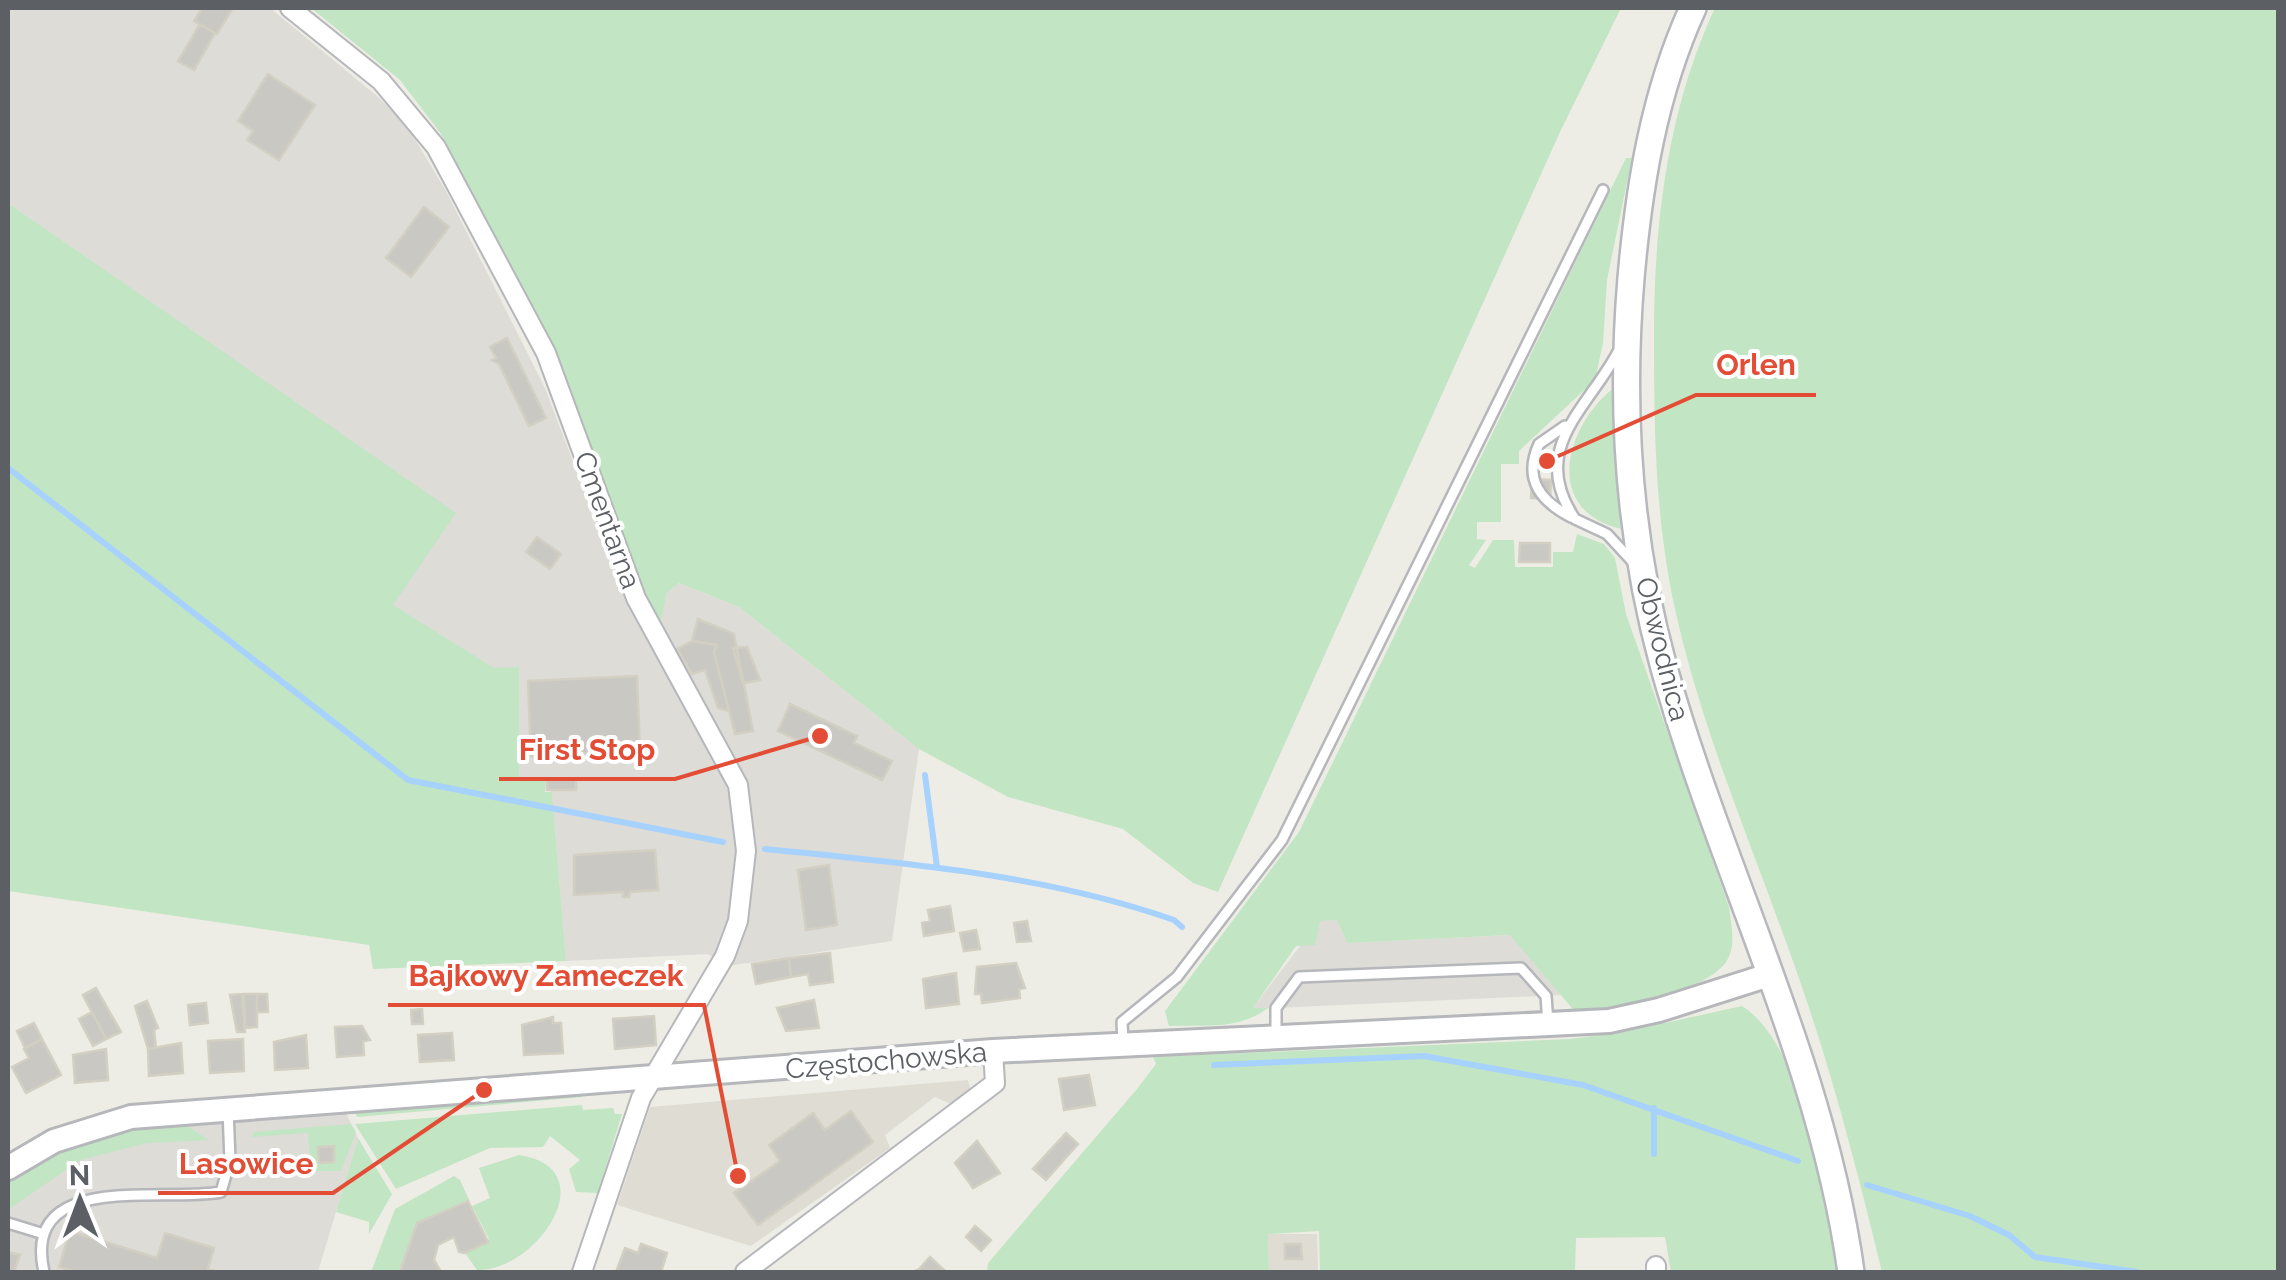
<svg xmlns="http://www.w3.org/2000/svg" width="2286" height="1280" font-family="Raleway,sans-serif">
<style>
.industrial{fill:#dddcd7}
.education{fill:#dedcd3}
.green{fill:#c2e5c4}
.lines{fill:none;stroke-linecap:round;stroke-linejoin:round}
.stream{stroke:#a7d2fd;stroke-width:6}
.building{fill:#cac8c2;stroke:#d3cfc3;stroke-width:2.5}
.service-casing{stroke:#b5b7bb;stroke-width:14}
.minor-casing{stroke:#b5b7bb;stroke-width:22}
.tertiary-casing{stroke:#b5b7bb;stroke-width:28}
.secondary-casing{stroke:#b6b8be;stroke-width:30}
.service{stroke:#fff;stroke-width:9}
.minor{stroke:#fff;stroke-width:18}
.tertiary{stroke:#fff;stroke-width:22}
.secondary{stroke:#fff;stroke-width:25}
.labels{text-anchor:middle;stroke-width:8;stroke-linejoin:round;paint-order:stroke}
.street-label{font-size:28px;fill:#5c6065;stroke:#fff}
.leader{fill:none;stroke:#e44d35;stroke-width:4}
.callout-dot{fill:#e44d35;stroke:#fff;stroke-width:4}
.callout-label{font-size:30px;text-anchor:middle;font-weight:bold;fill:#e44d35;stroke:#fff;stroke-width:8;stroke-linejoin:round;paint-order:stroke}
</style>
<rect width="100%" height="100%" fill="#eeede5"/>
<path class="industrial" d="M8 8H270L377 96 407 126 446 191 545 388 629 609 661 620 667 593 679 583 739 607 919 749 892 941 727 966 708 954 566 961 552 792 519 781V667L494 669 392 605 281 393 8 203Z
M1337 920 1347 943 1511 935 1561 995 1252 1009 1319 921Z
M344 1109 358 1138 318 1272H8V1182L144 1126Z"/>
<path class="education" d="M968 1080 971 1092 953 1105 935 1097 885 1135 890 1148 751 1246 617 1205 650 1107Z
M1268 1234H1317L1318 1272H1269Z"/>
<path class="green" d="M311 8H1621L1560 132 1218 892 1193 883 1123 829 1008 797 919 749 739 607 679 583 667 593 661 621 651 611 555 350 441 134 400 80Z
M1715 8H2278V1272H1882C1857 1169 1831 1068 1795 967 1752 845 1698 722 1672 595 1654 504 1654 416 1654 324 1655 216 1669 106 1715 8Z
M1626 158H1632L1607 280 1603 343 1595 380 1519 451V464H1501V522H1477V539L1486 540 1469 565 1475 568 1493 540H1514L1515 567H1553V552H1573L1577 534 1604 544 1615 558 1626 614 1729 907C1731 924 1737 946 1726 962 1703 994 1614 1010 1576 1013L1510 935 1347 943 1337 920 1320 921 1315 945 1296 946 1253 1008H1268C1239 1030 1204 1025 1169 1026L1165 1011 1299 832Z
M8 203 456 513 393 605 494 668 519 667V780L545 781V792H552L566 961 373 969 369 945 8 891Z
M1611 390 1613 392 1621 529C1543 510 1565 429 1611 390Z
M1742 1006C1806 1047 1826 1201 1838 1272H1671L1665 1237 1576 1238 1575 1272H1320L1319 1231 1268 1234 1269 1272H987L988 1263 1137 1089 1156 1064 1153 1057 1570 1039 1624 1032Z
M581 1092 582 1097 357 1117 353 1108Z
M582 1105 583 1110 613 1108 615 1114H622L598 1193 576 1192 569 1169 580 1160 550 1136 543 1147 490 1148 396 1189 355 1124Z
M182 1123 209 1140 147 1143 80 1160 8 1210V1182C61 1142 116 1128 182 1123Z
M351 1124 356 1132 341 1171H311L308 1133 252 1137 254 1132Z
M358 1138 392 1194 369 1234V1222L336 1212Z
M519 1155C607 1168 537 1272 477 1270L465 1253 489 1239 472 1206 490 1198 479 1168Z
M454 1176 460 1180 470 1202C431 1210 415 1233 400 1272H371L395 1209Z"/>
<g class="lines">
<path class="stream" d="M8 468 408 780 723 842
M925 775 937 867
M765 849C902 863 1043 874 1174 920L1182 927
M1214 1065 1424 1056 1583 1085 1798 1161
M1654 1154V1108
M1867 1185 1970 1216 2009 1235 2035 1257 2137 1272"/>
</g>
<path class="building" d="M202 8H233L217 34 194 21Z
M200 24 215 33 194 70 178 61Z
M268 74 315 105 279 160 247 140 253 131 238 121Z
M424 207 449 227 411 277 386 258Z
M507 338 546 418 529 426 499 364 492 360 496 358 490 347Z
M1532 479 1551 480 1550 499 1531 498Z
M537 537 561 554 550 569 526 552Z
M1520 543H1550V562H1519Z
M698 619 734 634 753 731 735 734 714 652 717 645 692 641Z
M692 641 717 645 714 652 729 711 718 708 705 670 692 674 677 649Z
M747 647 760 680 743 683 733 648Z
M637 676 640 751 531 756 528 681Z
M790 704 857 736 854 743 892 761 882 780 778 731Z
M547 780H576V790H547Z
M655 850 658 890 630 892 629 897H623V892L574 895V855Z
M829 865 837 925 806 930 798 870Z
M950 906 954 931 924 936 922 923 930 921 928 910Z
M1027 921 1031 941 1017 942 1014 923Z
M976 930 980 949 964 951 960 933Z
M830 953 833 982 810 985 808 974 791 977 789 958Z
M789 958 791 977 756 984 752 964Z
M1016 963 1025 988 1019 989 1020 998 982 1003 981 994H975L977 967Z
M956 973 959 1004 926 1008 923 979Z
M96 988 121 1032 106 1039 83 995Z
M242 994 245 1032H237L230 995Z
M244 994H257V1027L245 1028Z
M257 994H267L268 1012H257Z
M814 1000 819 1028 786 1031 777 1008Z
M147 1001 158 1028 154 1030 156 1048 148 1049 135 1006Z
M206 1003 208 1023 190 1025 188 1005Z
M422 1009 423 1024H412L411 1010Z
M92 1012 106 1039 93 1046 79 1019Z
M654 1016 656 1045 615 1049 613 1019Z
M553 1017V1023H561L563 1053 524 1055 522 1025Z
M34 1023 42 1039 25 1048 17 1031Z
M362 1026 370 1040 363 1041 364 1055 337 1057 335 1027Z
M452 1033 454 1060 420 1062 418 1035Z
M306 1035 308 1068 275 1070 274 1042Z
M42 1039 61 1075 26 1093 12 1067 29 1058 24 1049Z
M243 1039 244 1071 210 1073 208 1041Z
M181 1043 183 1073 149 1076 148 1049Z
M106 1049 108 1080 75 1083 73 1055Z
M1089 1075 1095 1105 1064 1110 1059 1079Z
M851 1111 873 1142 758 1225 734 1193 780 1161 769 1145 813 1113 825 1130Z
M1066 1133 1078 1144 1046 1180 1033 1169Z
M977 1141 1000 1173 973 1188 955 1163Z
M334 1146V1162L319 1163 318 1147Z
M468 1201 488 1242 465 1253 459 1252 454 1237 438 1245 434 1260 441 1272H400L417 1223Z
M975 1226 991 1240 981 1251 966 1237Z
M70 1231 157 1258 165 1233 214 1248 208 1269 219 1272H76L59 1267Z
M641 1244 667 1253 661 1272H616L625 1248 638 1253Z
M1285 1244H1301L1302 1259H1285Z
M8 1252 20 1255 14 1272H8Z
M930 1257 946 1272H913L919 1269Z"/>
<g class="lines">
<g class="service-casing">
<path id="service" d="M1619 350C1589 408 1527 448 1575 519L1607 534 1632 561
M1565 426 1539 444C1523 479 1540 501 1571 517
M1276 1035V1008L1299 977 1521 968 1546 996 1548 1024
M1123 1043 1122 1022 1177 977 1282 840 1603 190
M8 1223 44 1234
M44 1272C21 1170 160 1203 221 1192L230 1161 228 1109"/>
</g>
<g class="minor-casing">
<path id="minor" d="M290 8 381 81 436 147 546 353 636 598 738 785 746 851 738 921 725 956 641 1098 582 1272
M745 1272 995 1083 993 1051
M1656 1272V1266"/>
</g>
<g class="tertiary-casing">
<path id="tertiary" d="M8 1168 54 1141 131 1117 993 1051 1609 1021 1659 1010 1769 975"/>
</g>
<g class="secondary-casing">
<path id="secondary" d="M1693 8C1654 93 1639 186 1631 278 1620 409 1629 542 1664 668 1721 871 1822 1062 1851 1272"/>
</g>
<use href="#service" class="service"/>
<use href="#minor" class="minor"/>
<use href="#tertiary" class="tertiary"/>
<use href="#secondary" class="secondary"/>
</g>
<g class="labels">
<g class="street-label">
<text transform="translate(608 520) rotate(70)" y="10">Cmentarna</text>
<text transform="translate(1663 649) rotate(76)" y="10">Obwodnica</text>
<text transform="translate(886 1060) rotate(-5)" y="10">Częstochowska</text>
</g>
</g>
<path class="leader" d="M1547 461L1696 395H1816M820 736L675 779H499M738 1176L704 1005H388M484 1090L333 1193H158"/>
<g class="callout-dot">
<circle cx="1547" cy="461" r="10"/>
<circle cx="820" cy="736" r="10"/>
<circle cx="738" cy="1176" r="10"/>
<circle cx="484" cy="1090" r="10"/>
</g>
<g class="callout-label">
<text x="1756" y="375">Orlen</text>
<text x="587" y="760">First Stop</text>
<text x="546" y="986">Bajkowy Zameczek</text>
<text x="246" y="1174">Lasowice</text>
</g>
<rect width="2286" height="1280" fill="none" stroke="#5c6065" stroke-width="20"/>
<g transform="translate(80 1200) rotate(359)" stroke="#ffffff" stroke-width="8" paint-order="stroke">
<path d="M0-8L18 38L0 25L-18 38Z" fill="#5c6065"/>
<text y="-15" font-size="28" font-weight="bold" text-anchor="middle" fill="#5c6065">N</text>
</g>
</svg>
